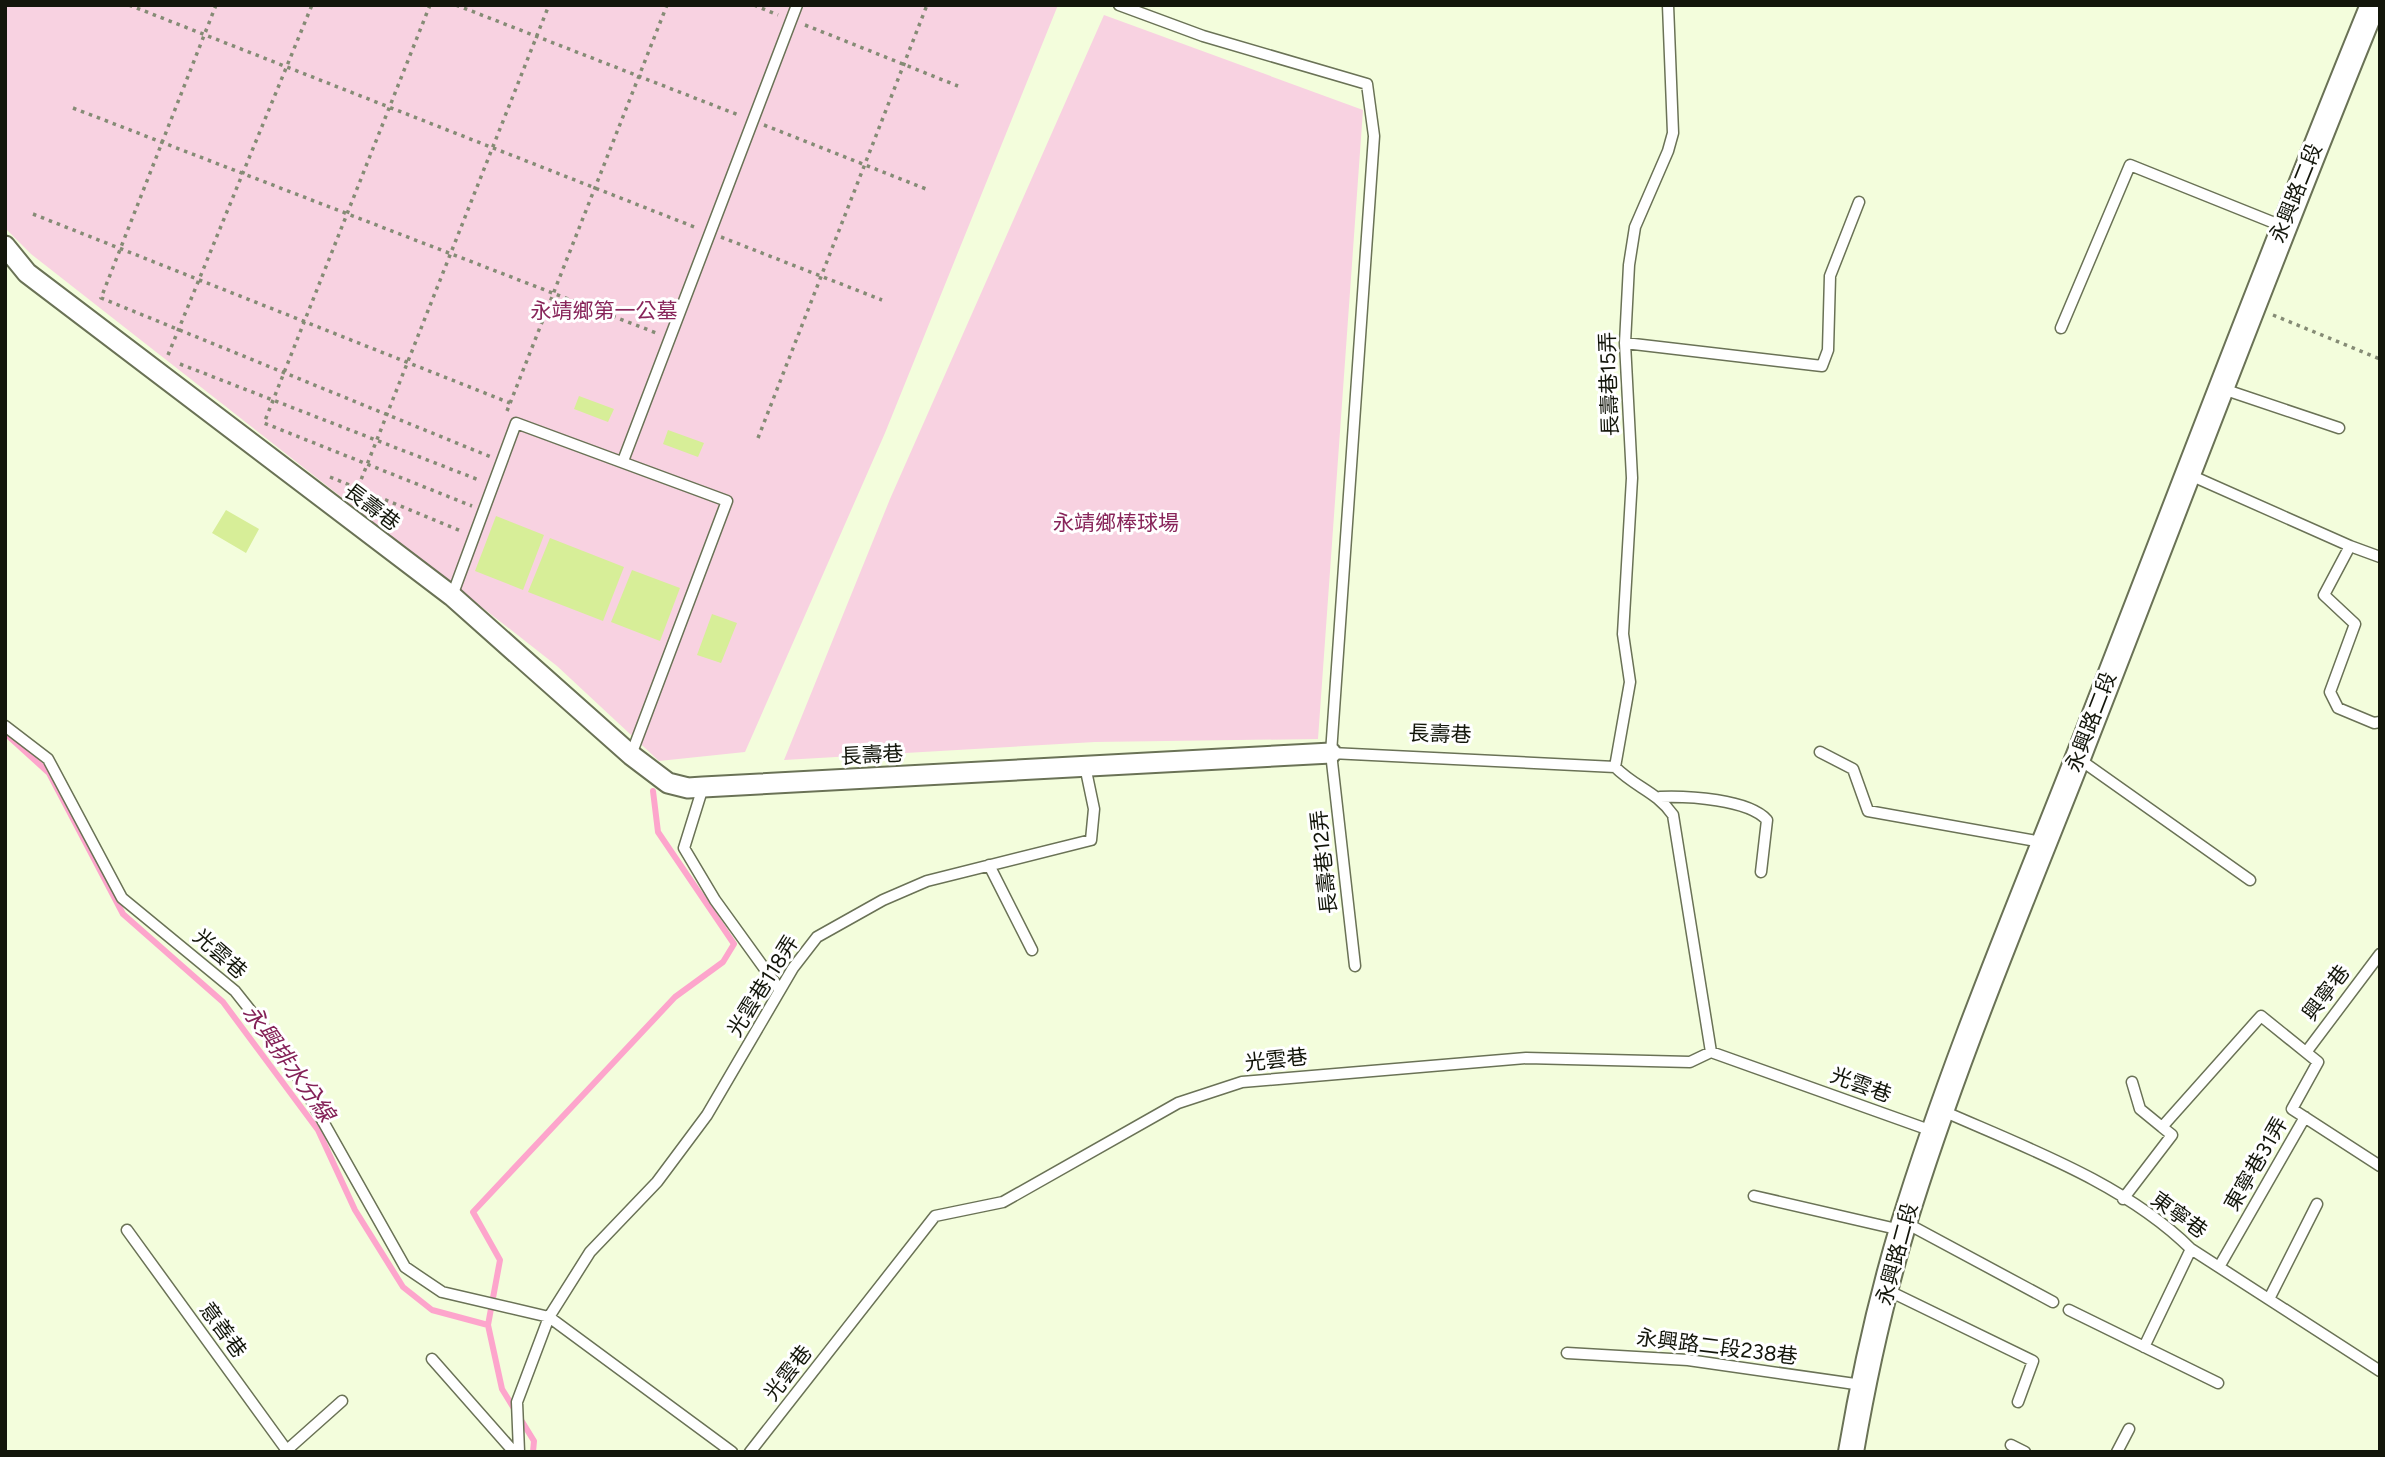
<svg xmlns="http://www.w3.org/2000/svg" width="2385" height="1457" font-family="Figtree,'Noto Sans TC',sans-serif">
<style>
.green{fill:#f8d2e1}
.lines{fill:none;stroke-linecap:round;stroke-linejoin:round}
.stream{stroke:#fda5cc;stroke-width:6}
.building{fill:#d7ee98}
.service-casing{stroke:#6a7256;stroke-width:13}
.minor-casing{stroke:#6a7256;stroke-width:23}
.tertiary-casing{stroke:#6a7256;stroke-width:28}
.path{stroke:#858b75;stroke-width:3.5;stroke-dasharray:3.5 5;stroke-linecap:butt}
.service{stroke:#fff;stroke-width:10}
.minor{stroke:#fff;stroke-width:19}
.tertiary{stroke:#fff;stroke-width:24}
.labels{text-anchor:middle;stroke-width:6;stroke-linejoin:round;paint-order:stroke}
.street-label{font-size:21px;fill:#13160b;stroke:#fff}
.park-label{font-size:21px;fill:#88255a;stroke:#fff}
.water-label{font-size:23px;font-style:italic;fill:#842157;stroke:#fff}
</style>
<rect width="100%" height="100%" fill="#f3fddc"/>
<path class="green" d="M5 5H1058L885 433 745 752 659 761 557 666 31 254 5 228Z
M1104 15 1363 110 1318 739 1095 742 784 760 890 499Z"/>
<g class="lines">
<path class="stream" d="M5 733 49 773 123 914 223 1002 318 1130 355 1210 403 1287 432 1310 488 1325 502 1389 534 1441 533 1452
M488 1325 500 1260 473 1212 675 997 723 962 734 944 658 832 653 791"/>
</g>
<path class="building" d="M579 396 614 409 608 422 574 409Z
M668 430 704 443 698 457 663 444Z
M226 510 259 529 246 553 212 533Z
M496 516 544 535 523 590 475 571Z
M550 538 624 567 603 621 528 592Z
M632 570 680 588 660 641 611 622Z
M712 614 737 623 721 663 697 655Z"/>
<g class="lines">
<g class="service-casing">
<path id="service" d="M1119 5 1203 36 1367 84 1374 136 1331 753 1355 966
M2061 328 2130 165 2282 226
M1625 343 1822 366 1828 350 1830 276 1859 202
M2223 389 2339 428
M623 461 797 5
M2190 475 2350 546 2324 595 2355 624 2330 692 2338 708 2374 723 2380 722
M2350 546 2380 557
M452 596 516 423 727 501 631 755
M5 726 48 759 122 898 235 991 285 1054 405 1267 442 1292 549 1317 732 1452
M1820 752 1853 769 1868 811 2042 842
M1331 753 1615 767C1636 788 1656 791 1673 815L1711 1052
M2079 759 2250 880
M1615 767 1630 682 1623 634 1632 478 1625 343 1629 265 1635 227 1668 151 1673 133 1668 5
M703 787 684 848 715 900 780 990
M1660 797C1688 796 1748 799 1767 820L1761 872
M989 865 1032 950
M2307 1051 2380 954
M2132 1082 2140 1109 2162 1127
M1943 1111C2027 1148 2126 1184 2191 1249L2380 1371
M1754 1196 1901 1230
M2123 1199 2172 1135 2162 1127 2261 1016 2318 1062 2292 1109 2380 1166
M1906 1223 2053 1302
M127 1230 288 1452
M2219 1267 2305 1117
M1887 1290 2033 1361 2018 1402
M2269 1299 2317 1204
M2069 1310 2218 1383
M2144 1347 2191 1249
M1567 1353 1688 1360 1862 1385
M432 1359 514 1452
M2011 1445 2025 1452
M287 1450 342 1401
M519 1452 517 1402 549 1317 590 1252 657 1182 707 1115 793 968 817 937 883 900 927 881 1091 840 1094 809 1085 766
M750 1452 935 1216 1003 1202 1178 1103 1242 1082 1526 1058 1690 1062 1711 1052 1935 1132
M2117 1452 2129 1429"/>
</g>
<g class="minor-casing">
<path id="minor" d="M5 246 27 273 452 596 631 755 668 783 688 788 703 787 1331 753"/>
</g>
<g class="tertiary-casing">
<path id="tertiary" d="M1851 1452C1864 1376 1881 1299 1903 1226 1952 1066 2018 910 2079 755 2177 505 2271 254 2373 5"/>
</g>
<path class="path" d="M129 5 697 228
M216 5 101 298 491 457
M430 5 264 423 472 506
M456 5 741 116
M754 5 778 15
M805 25 958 86
M73 108 659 334
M764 125 926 189
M33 214 510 403
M721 237 882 300
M2273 315 2380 359
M168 355 312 5
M180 364 479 480
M507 411 667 5
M758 438 927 5
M330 477 461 531
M355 495 549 5"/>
<use href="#service" class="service"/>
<use href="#minor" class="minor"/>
<use href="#tertiary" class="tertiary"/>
</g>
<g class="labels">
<g class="street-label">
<text transform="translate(2296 193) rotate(-68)" y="7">永興路二段</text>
<text transform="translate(1609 384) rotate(-92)" y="7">長壽巷15弄</text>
<text transform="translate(372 507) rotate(37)" y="7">長壽巷</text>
<text transform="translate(2091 722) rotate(-69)" y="7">永興路二段</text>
<text transform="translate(1440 734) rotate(2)" y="7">長壽巷</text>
<text transform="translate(872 755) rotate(-3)" y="7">長壽巷</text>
<text transform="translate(1324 862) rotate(-96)" y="7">長壽巷12弄</text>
<text transform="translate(220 954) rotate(41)" y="7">光雲巷</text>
<text transform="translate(763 986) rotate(-58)" y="7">光雲巷118弄</text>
<text transform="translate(2326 993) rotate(-53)" y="7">興寧巷</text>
<text transform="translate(1276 1060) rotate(-6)" y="7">光雲巷</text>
<text transform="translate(1861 1085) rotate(20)" y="7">光雲巷</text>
<text transform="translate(2256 1164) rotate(-60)" y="7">東寧巷31弄</text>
<text transform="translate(2179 1215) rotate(36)" y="7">東寧巷</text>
<text transform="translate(1897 1254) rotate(-75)" y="7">永興路二段</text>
<text transform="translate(223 1330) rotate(54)" y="7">意善巷</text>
<text transform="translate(1717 1347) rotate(7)" y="7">永興路二段238巷</text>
<text transform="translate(788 1373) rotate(-52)" y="7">光雲巷</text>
</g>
<g class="park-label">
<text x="604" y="318">永靖鄉第一公墓</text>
<text x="1116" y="530">永靖鄉棒球場</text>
</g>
<g class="water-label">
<text transform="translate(289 1063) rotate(54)" y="8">永興排水分線</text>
</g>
</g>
<rect width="2385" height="1457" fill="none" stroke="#13160b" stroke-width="14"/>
</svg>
